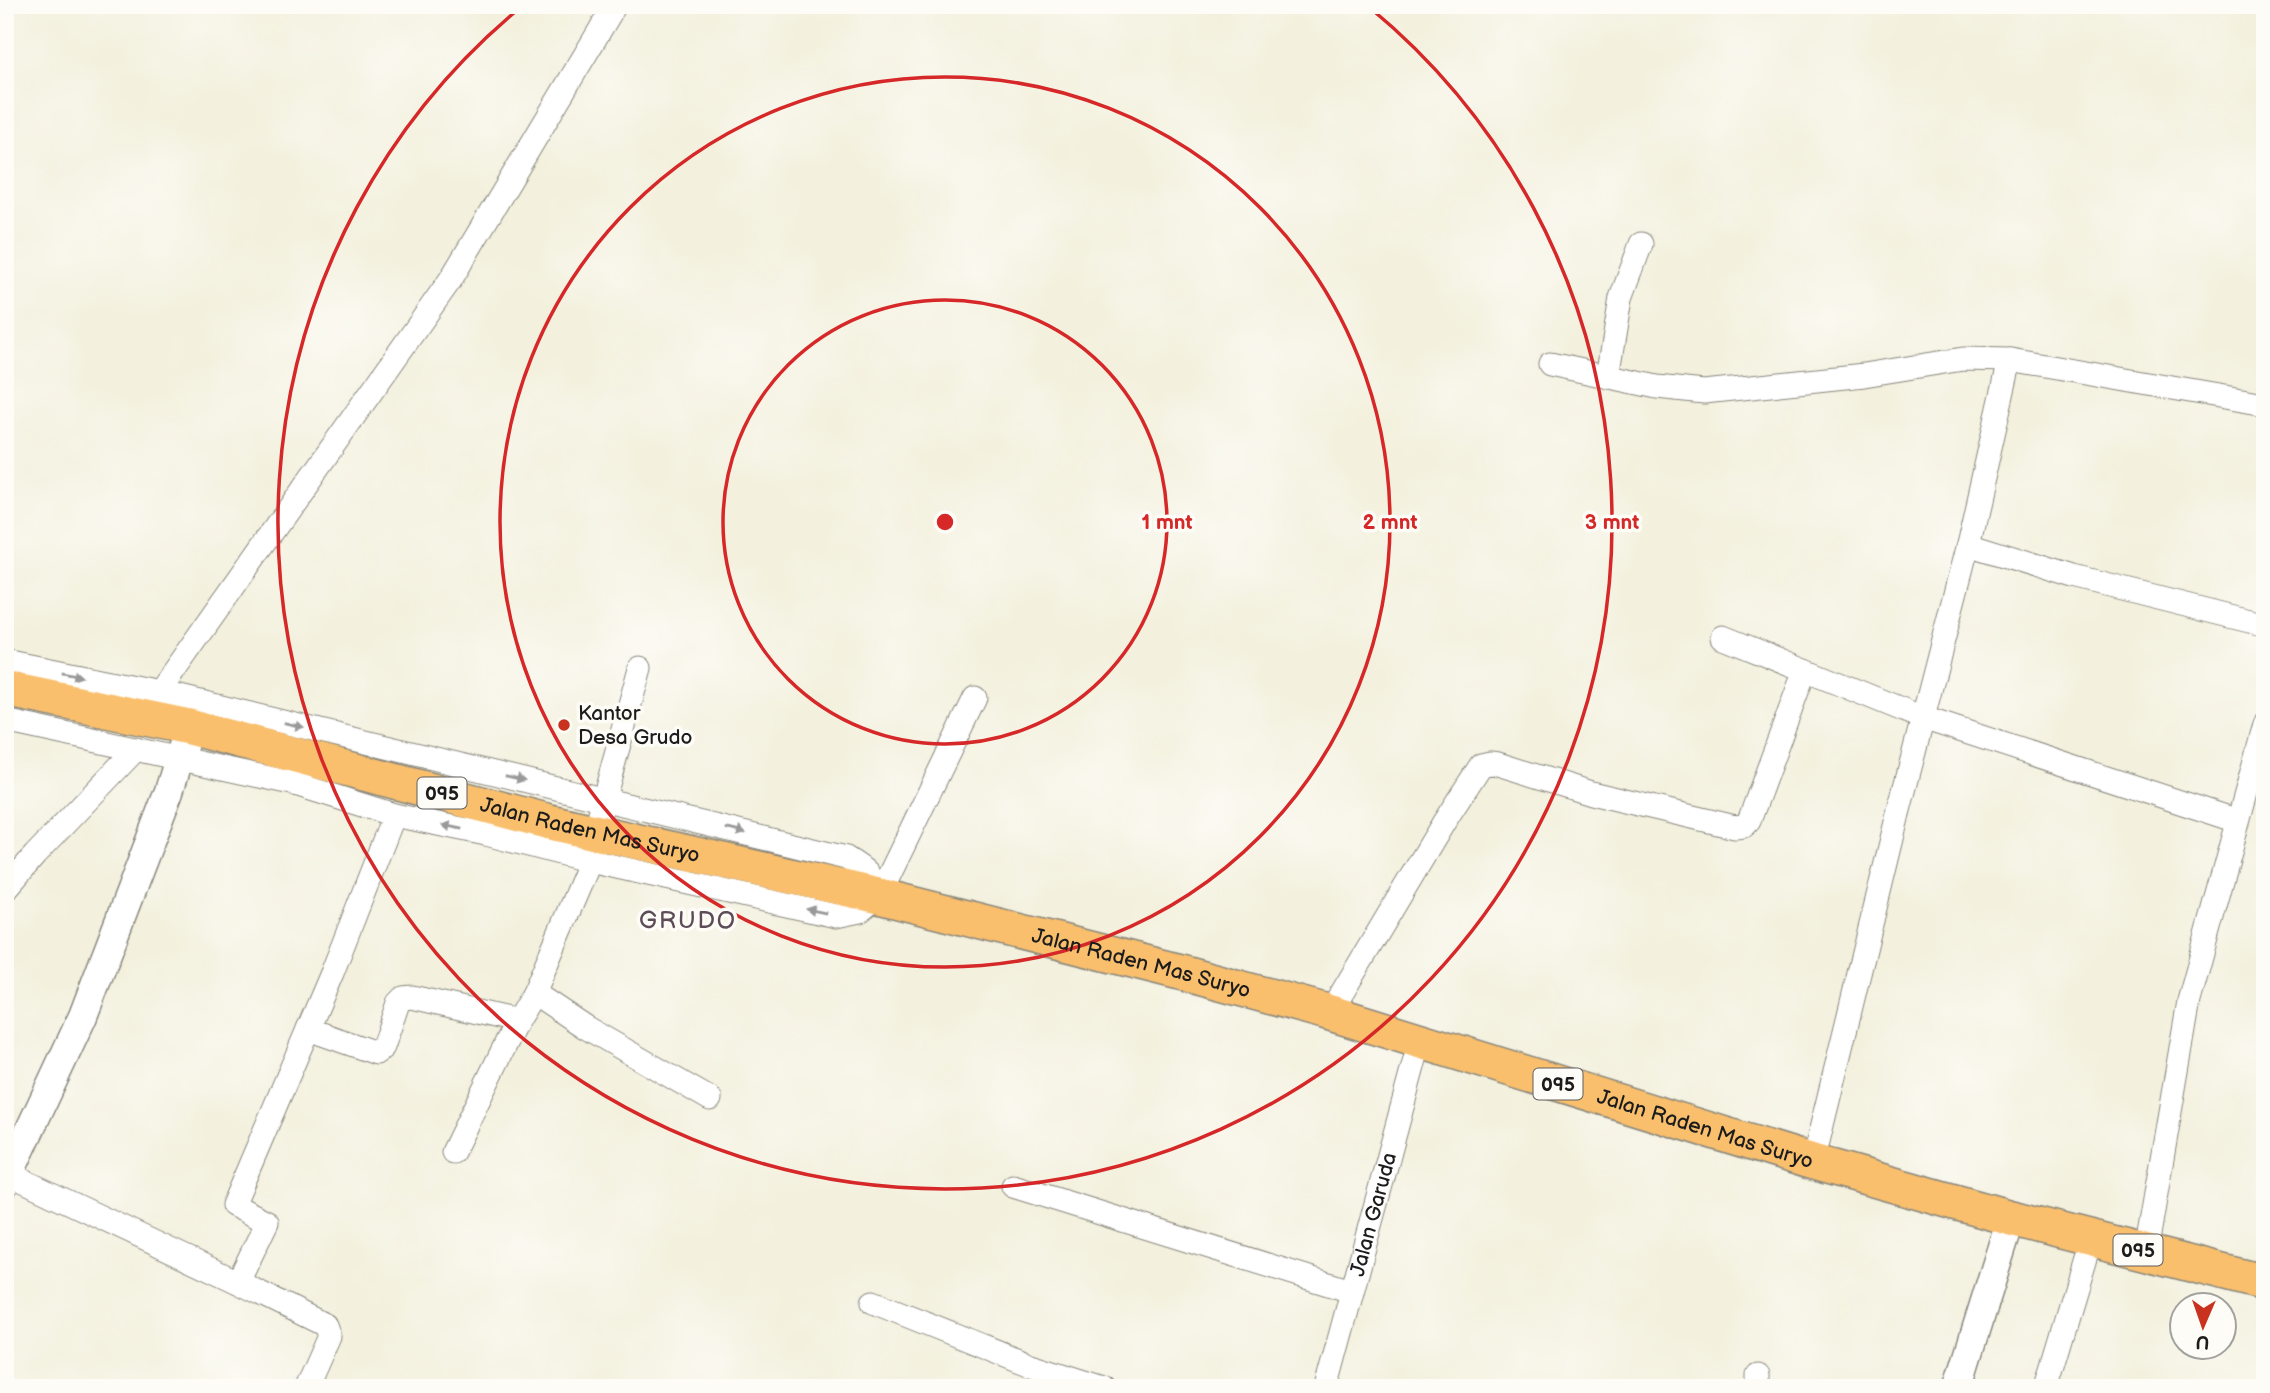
<svg xmlns="http://www.w3.org/2000/svg" width="2270" height="1393" font-family="'Balsamiq Sans',sans-serif">
<style>
.lines{fill:none;stroke-linecap:round;stroke-linejoin:round}
.minor-casing{stroke:#88867c;stroke-width:25}
.tertiary-casing{stroke:#88867c;stroke-width:31}
.primary-casing{stroke:#88867c;stroke-width:38}
.minor{stroke:#fff;stroke-width:23}
.tertiary{stroke:#fff;stroke-width:28}
.primary{stroke:#f9bf6d;stroke-width:35}
.oneway{fill:#999}
.ring{fill:none;stroke:#d62828;stroke-width:3.5}
.poi-dot{fill:#c8321e;stroke:#fdfcf7;stroke-width:2.5}
.labels{text-anchor:middle;stroke-width:7;stroke-linejoin:round;paint-order:stroke}
.shield{fill:#fdfcf7;stroke:#605f5e;stroke-width:2}
.shield-label{font-size:19px;font-weight:bold;fill:#1c1c1c}
.poi-label{font-size:21px;fill:#1c1c1c;stroke:#fdfcf7;text-anchor:start}
.street-label{font-size:21px;fill:#1c1c1c;stroke:#fdfcf7}
.quarter-label{font-size:24px;letter-spacing:2px;fill:#5d4b58;stroke:#fdfcf7}
.centre{fill:#d62828;stroke:#fdfcf7;stroke-width:3.5}
.ring-label{font-size:21px;text-anchor:middle;font-weight:bold;fill:#d62828;stroke:#fdfcf7;stroke-width:7;stroke-linejoin:round;paint-order:stroke}
</style>
<rect width="100%" height="100%" fill="#fdfcf7"/>
<filter id="ink" filterUnits="userSpaceOnUse"><feTurbulence type="fractalNoise" baseFrequency=".0143" numOctaves="2"/><feDisplacementMap in="SourceGraphic" scale="14" xChannelSelector="R" yChannelSelector="G"/><feConvolveMatrix kernelMatrix="1 2 1 2 8 2 1 2 1" color-interpolation-filters="sRGB"/></filter>
<filter id="wash" filterUnits="userSpaceOnUse"><feTurbulence type="fractalNoise" baseFrequency=".00686" numOctaves="4" result="noise"/><feDisplacementMap in="SourceGraphic" scale="28" xChannelSelector="R" yChannelSelector="G"/><feGaussianBlur stdDeviation="1.57" result="paint"/><feColorMatrix in="noise" values="0 0 0 0 0 0 0 0 0 0 0 0 0 0 0 0 0 1.4 0 .05"/><feComposite in="paint" operator="in"/></filter>
<g filter="url(#wash)">
<rect width="100%" height="100%" fill="#f3f0dd"/>
</g>
<g filter="url(#ink)">
<g class="lines">
<g class="minor-casing">
<g id="minor">
<path d="M1550 364 1657 387 1704 392 1864 375 1963 359 2010 360 2265 404"/>
<path d="M1608 377 1621 298 1641 244"/>
<path d="M1968 544 2074 577 2265 625"/>
<path d="M1723 637 1805 670"/>
<path d="M5 661 159 692 846 858C866 870 871 874 879 896"/>
<path d="M159 692 451 279 615 5"/>
<path d="M5 721 292 783 394 815 486 834 590 861 836 916 860 911 879 896 975 698"/>
<path d="M600 813 640 668"/>
<path d="M5 890 35 855 136 749"/>
<path d="M534 993 585 1027 710 1099"/>
<path d="M1330 1013 1444 822 1481 765 1490 763 1498 764 1591 793 1735 827 1744 826 1749 821 1805 670 1923 718 2238 821"/>
<path d="M308 1029 376 1053 383 1047 398 1003 403 998 412 997 517 1021"/>
<path d="M453 1152 517 1021 534 993 590 861 593 847"/>
<path d="M1813 1162 1898 814 1968 544 2010 360"/>
<path d="M5 1172 238 1282 325 1325 329 1336 306 1388"/>
<path d="M1013 1186 1351 1291"/>
<path d="M2146 1252 2189 1001 2265 724"/>
<path d="M238 1282 267 1222 233 1205 332 973 394 815"/>
<path d="M873 1302 1031 1365 1104 1388"/>
<path id="s1" d="M1326 1388 1420 1041"/>
<path d="M1758 1388V1376"/>
<path d="M2046 1388 2091 1238"/>
</g>
</g>
<g class="tertiary-casing">
<path id="tertiary" d="M5 1183 83 1016 169 791 189 727
M1958 1388 2011 1218"/>
</g>
<g class="primary-casing">
<g id="primary">
<path id="s2" d="M5 689 189 727 550 822 879 896 1180 972 1324 1011 1813 1162 2011 1218 2265 1283"/>
</g>
</g>
<use href="#minor" class="minor"/>
<use href="#tertiary" class="tertiary"/>
<use href="#primary" class="primary"/>
</g>
<defs><path id="oneway-solid" d="M-6-.8H1V-3.2L6.5 0L1 3.2V.8H-6Z" transform="scale(1.75)"/></defs>
<g class="oneway">
<use href="#oneway-solid" transform="translate(72 675) rotate(11)"/>
<use href="#oneway-solid" transform="translate(294 725) rotate(13)"/>
<use href="#oneway-solid" transform="translate(515 778) rotate(13)"/>
<use href="#oneway-solid" transform="translate(452 827) rotate(-168)"/>
<use href="#oneway-solid" transform="translate(736 831) rotate(14)"/>
<use href="#oneway-solid" transform="translate(816 911) rotate(-168)"/>
</g>
</g>
<g class="ring">
<circle cx="945" cy="522" r="222"/>
<circle cx="945" cy="522" r="445"/>
<path d="M1369 7A667 667 0 1 1 521 7"/>
</g>
<circle class="poi-dot" cx="564" cy="725" r="7"/>
<g class="labels">
<g class="shield">
<rect x="417.5" y="777.5" width="49" height="31" rx="5"/>
<rect x="1533.5" y="1068.5" width="49" height="31" rx="5"/>
<rect x="2113.5" y="1234.5" width="49" height="31" rx="5"/>
</g>
<g class="shield-label">
<text x="442" y="800">095</text>
<text x="1558" y="1091">095</text>
<text x="2138" y="1257">095</text>
</g>
<g class="poi-label">
<text x="578" y="720">Kantor<tspan x="578" dy="24">Desa Grudo</tspan></text>
</g>
<g class="street-label">
<text dy="7" stroke="none"><textPath href="#s2" startOffset="602">Jalan Raden Mas Suryo</textPath></text>
<text dy="7" stroke="none"><textPath href="#s2" startOffset="1169">Jalan Raden Mas Suryo</textPath></text>
<text dy="7" stroke="none"><textPath href="#s2" startOffset="1757">Jalan Raden Mas Suryo</textPath></text>
<text dy="7" stroke="none"><textPath href="#s1" startOffset="180">Jalan Garuda</textPath></text>
</g>
<g class="quarter-label">
<text x="688" y="928">GRUDO</text>
</g>
</g>
<circle cx="945" cy="522" r="10" class="centre"/>
<g class="ring-label">
<text x="1167" y="529">1 mnt</text>
<text x="1390" y="529">2 mnt</text>
<text x="1612" y="529">3 mnt</text>
</g>
<rect width="2270" height="1393" fill="none" stroke="#fdfcf7" stroke-width="28"/>
<g transform="translate(2203 1326) rotate(182)"><circle r="33" fill="#fdfcf7" stroke="#a3a29f" stroke-width="2"/>
<path d="M0-5L12 26L0 18L-12 26Z" fill="#c8321e"/>
<text y="-10" font-size="19" font-weight="bold" text-anchor="middle" fill="#1c1c1c">U</text>
</g>
</svg>
